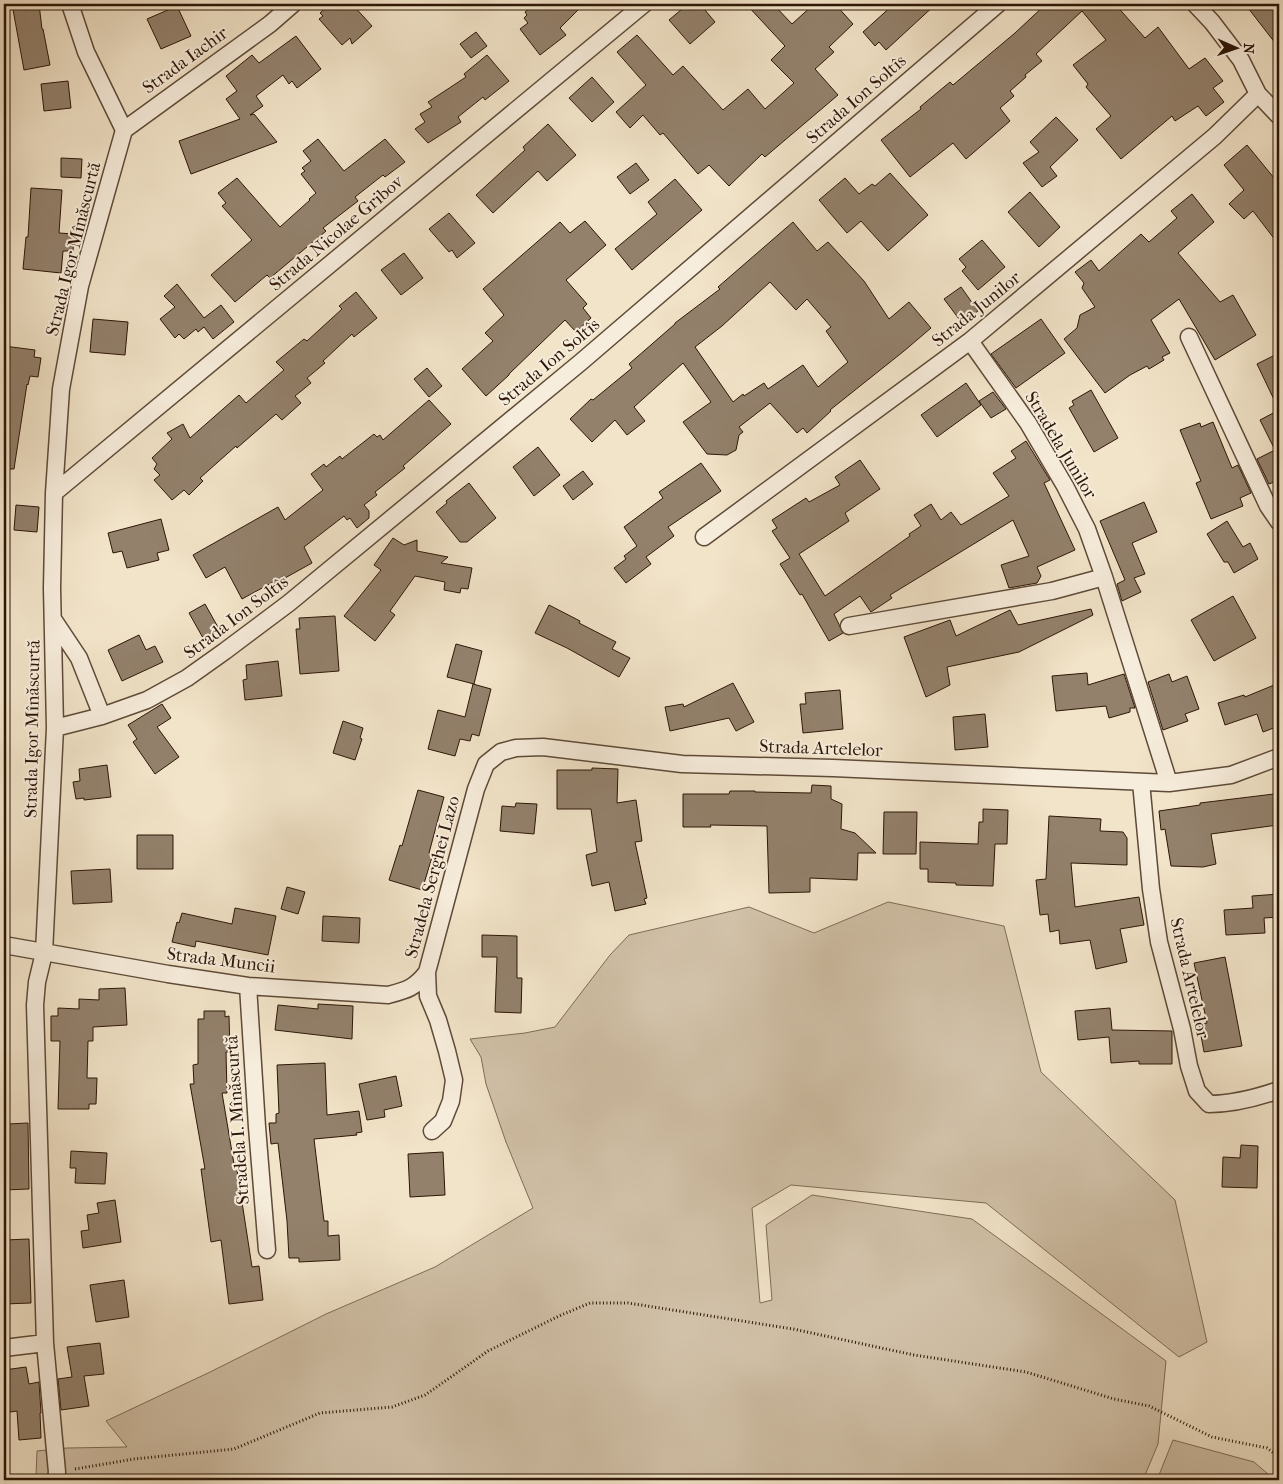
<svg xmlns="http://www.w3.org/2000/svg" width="1283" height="1484" font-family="'IM FELL French Canon',serif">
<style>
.green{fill:#d1c1a8;stroke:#7f6c58}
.building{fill:#93816c;stroke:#2d1607;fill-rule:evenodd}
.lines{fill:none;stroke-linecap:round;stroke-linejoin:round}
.minor-casing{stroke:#5e4a38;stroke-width:19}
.path{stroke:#2d1607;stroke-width:3;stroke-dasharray:1 2.5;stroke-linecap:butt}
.minor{stroke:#f7eddc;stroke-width:16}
.labels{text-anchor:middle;stroke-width:4;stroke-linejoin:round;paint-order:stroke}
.street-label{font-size:18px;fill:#2d1607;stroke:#f7eddc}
</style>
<rect width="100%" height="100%" fill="#f2e4c9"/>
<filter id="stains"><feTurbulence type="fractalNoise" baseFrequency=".004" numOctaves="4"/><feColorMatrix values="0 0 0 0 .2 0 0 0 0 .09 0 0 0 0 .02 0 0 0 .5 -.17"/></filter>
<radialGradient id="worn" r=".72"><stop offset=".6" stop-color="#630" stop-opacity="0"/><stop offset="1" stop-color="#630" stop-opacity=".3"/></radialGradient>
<path class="green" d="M888 902 1004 926 1041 1072 1175 1200 1207 1342 1179 1357 986 1203 791 1185 752 1208 760 1303 772 1300 766 1225 812 1195 972 1219 1166 1361 1158 1444 1143 1480H35L36 1477 37 1451 67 1448 127 1447 106 1421 208 1373 326 1314 435 1267 533 1208 506 1142 486 1084 481 1057 470 1039 525 1033 555 1027 610 955 629 935 749 907 814 933Z
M1173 1440 1254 1462 1275 1480H1157Z"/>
<path class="building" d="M12 4H39L42 29H43L50 65 24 70Z
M330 4H352L372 26 352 44 350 38 342 45 319 19 323 16 320 13Z
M535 4H584L560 28 566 35 540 55 520 29 528 23 524 18 527 15 525 12Z
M688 4H700L715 22 690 44 669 20Z
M746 4H773L792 24 814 4H835L853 24 829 47 834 52 815 69 838 95 765 157 762 154 729 186 709 165 698 174 663 133 660 135 643 115 630 128 616 112 646 85 617 52 637 35 673 75 683 66 723 110 748 89 765 109 794 83 771 60 785 46Z
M894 4H936L886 50 879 42 875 46 863 32Z
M1046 4H1115L1145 38 1158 27 1189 69 1205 58 1223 81 1213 88 1224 102 1206 116 1198 106 1175 121 1172 116 1121 159 1096 129 1111 116 1086 87 1088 84 1073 65 1106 40 1082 11 1036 54 1042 61 1025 75 1026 77 1010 91 1014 96 1000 108 1010 121 966 159 953 143 910 177 881 140 921 109 920 107 950 82 953 85 1015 33Z
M1245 4H1279V48Z
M177 6 191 36 161 49 147 19Z
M476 32 487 46 471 58 460 44Z
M296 36 321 69 297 88 292 81 289 84 283 75 256 96 263 106 250 115 254 114 277 142 191 174 179 141 240 119 226 99 237 91 226 76 252 55 259 63Z
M487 55 509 81 485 100 483 97 458 117 461 122 428 143 415 129 425 122 420 114 432 107 428 102 466 77 464 74Z
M592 77 614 102 592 122 569 98Z
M68 81 71 108 44 111 41 84Z
M1056 117 1078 140 1050 167 1057 176 1042 187 1023 163 1039 152 1030 142Z
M548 124 576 155 547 181 538 171 493 213 476 195 525 150 523 147Z
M318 139 344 171 385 139 405 162 385 177 383 175 355 197 358 201 323 228 326 231 270 278 267 275 235 302 211 275 252 240 222 206 226 203 218 193 237 178 280 227 310 200 309 199 316 193 301 174 305 171 302 168 311 161 303 151Z
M1247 145 1279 184V245L1253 211 1244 219 1229 204 1244 190 1224 165Z
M61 158 82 159 81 178 61 177Z
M636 163 649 180 630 194 617 177Z
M890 173 928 215 888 251 861 221 847 233 819 200 845 178 859 194 872 184 875 186Z
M675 179 702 210 632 270 615 249 657 214 648 202Z
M31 188 62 190 59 233 74 234 73 251H63L61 273 23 269 26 237H28Z
M1030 192 1060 227 1039 247 1008 212Z
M1192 194 1214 222 1178 253 1220 302 1233 295 1256 335 1215 360 1179 299 1151 320 1170 353 1162 357 1164 360 1149 369 1147 366 1130 375 1105 393 1064 339 1077 328 1080 315 1095 307 1082 288 1084 283 1075 272 1091 260 1099 271 1141 234 1149 242 1177 218 1171 211Z
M449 213 475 243 457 258 452 250 449 252 429 229Z
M585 221 606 245 566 280 587 304 583 308 591 318 576 332 565 320 509 374V375L486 396 462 369 493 341 485 333 504 315 483 289 560 222 570 233Z
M793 222 817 251 828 242 864 281 889 319 909 302 931 328 904 351 830 410 831 411 807 433 803 428 797 433 770 403 739 427 743 432 739 435 736 450 727 455 707 454 683 422 711 402 683 363 634 407 645 421 627 435 615 420 592 442 570 419 591 399 593 400 632 368 629 364 675 324V323L720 289 718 287ZM770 282 796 310 807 299 831 327 826 331 848 362 818 387 803 365 768 389 764 383 744 396 743 394 733 402 695 347 722 326Z
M982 240 1005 267 978 290 962 271 966 267 959 259Z
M404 253 423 278 401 295 381 270Z
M177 284 204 318 221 305 234 322 213 339 204 327 198 332 196 329 184 339 179 334 175 338 160 319 175 307 164 296Z
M961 287 978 311 962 323 944 299Z
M356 292 377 318 354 337 352 334 323 361 325 363 307 378 311 383 295 396 301 403 282 420 276 414 237 448 236 446 200 478 203 481 189 495 184 490 172 500 154 480 160 475 154 469 157 464 152 458 172 439 167 433 183 424 190 438 239 395 246 403 284 370 276 362 304 339 307 341 342 309 339 306Z
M93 319 128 322 125 355 90 352Z
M1041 319 1065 353 1016 388 991 354Z
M4 346 35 350 34 357 41 358 38 377 30 376 28 385 27 384 14 469H4Z
M1279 353V410L1257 364Z
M427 368 442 386 429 397 414 379Z
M966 383 981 405 937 437 921 415Z
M1091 390 1118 438 1094 452 1069 408 1074 405 1072 401Z
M993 392 1006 409 991 418 979 401Z
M429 400 451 424 403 466 405 468 375 492 377 495 364 505 369 511V518L357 528 350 518 347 520 344 516 304 547 312 563 285 578 284 576 242 599 225 567 206 578 193 555 278 507 285 520 323 490 311 474 324 464 326 467 340 456 342 459 374 434 377 437 380 435 383 440Z
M1279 410V480L1269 484 1257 459 1275 450 1260 420Z
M1213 422 1232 468 1238 465 1251 493 1240 498 1243 506 1211 519 1196 483 1201 481 1180 430 1200 423 1201 427Z
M1026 441 1050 480 1044 483 1075 550 1037 567 1041 576 1037 583 1009 588 1001 565 1029 556 1013 520 890 595 892 598 871 612 860 596 834 614 843 633 829 641 802 594 800 595 780 564 790 558 772 531 777 528 772 520 806 498 809 502 840 485 835 477 860 460 880 489 845 513 849 521 799 554 825 596 910 536 909 534 921 526 914 515 931 504 941 520 951 512 961 525 1009 496 993 473 1016 458 1011 451Z
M538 447 560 475 534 496 513 467Z
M701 463 721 491 668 527 674 536 646 557 651 564 626 583 614 568 626 559 624 556 637 546 624 527 663 498 659 492Z
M583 471 593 484 573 500 563 486Z
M469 483 496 518 467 542H460L436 512 447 503 446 501Z
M1144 502 1157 532 1132 543 1145 574 1134 578 1141 592 1122 601 1117 584 1125 580 1100 521Z
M16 505 39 507 37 532 14 530Z
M161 519 169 550 157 553 159 560 127 568 122 551 113 553 108 533Z
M1227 521 1243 547 1250 543 1258 559 1234 573 1228 562H1224L1207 534Z
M393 538 404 545 417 540V551L448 557 441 563 472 568 468 589 461 588 460 593 444 590 445 582 415 576 390 611 395 615 375 641 344 616 381 570 374 565Z
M1233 596 1256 638 1214 661 1191 620Z
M205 604 219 629 203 638 189 613Z
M549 605 580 621 579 623 616 642 612 649 630 658 619 677 567 648 535 633Z
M1091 609 1093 615 1019 652 947 667 950 685 926 697 904 637 950 620 956 636 1010 610 1018 625Z
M335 616 339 671 300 674 296 629H300L299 618Z
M139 635 146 650 155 646 163 662 122 681 108 650Z
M456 644 482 651 474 684 447 677Z
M278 661 282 696 245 700 243 680 247 679 246 665Z
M1087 673 1088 685 1124 674 1135 708H1130V712L1109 718 1106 706 1056 711 1052 676Z
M1169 674 1172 682 1187 676 1199 709 1185 714 1188 721 1163 730 1148 682Z
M733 683 754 722 736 731 729 718 670 731 665 707 683 704 684 707Z
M1279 683V726L1263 732 1257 714 1225 725 1218 703 1244 695 1245 697Z
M473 684 491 689 479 736 472 734 470 741 460 739 455 756 428 749 438 710 465 717Z
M840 690 843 729 803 733 800 704H806L805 693Z
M162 704 171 718 157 727 179 757 155 774 133 742 137 739 128 725Z
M985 714 988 747 955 750 953 717Z
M343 721 363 728 360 738 362 739 355 760 333 753Z
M107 765 111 797 84 800V798L76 799 73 782 80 781 79 769Z
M592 768 618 769 617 803 636 800 642 841 635 842 647 898 644 899 646 904 615 911 609 882 592 886 586 855 597 852 591 809H557V770H592Z
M812 785 831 786V799L842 804 841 829 855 833 876 853H858L857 880 810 878V892L769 893 767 826 710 825 711 827H683V794H729L730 791H755V792L811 793Z
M418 790 444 797 429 853 433 854 422 890 389 880 400 845 402 846Z
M1274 794 1278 825 1211 834 1216 864 1203 867 1171 866 1165 829 1161 830 1159 811 1200 805V803Z
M516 803 537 804 534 834 500 831 502 806 515 807Z
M983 809 1008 810 1007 844H995L993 886 956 885V883L928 882V869H920V842L978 844 979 822H983Z
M884 812H917L916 854H883Z
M1049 816 1101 819 1100 831 1123 832 1127 838V865L1071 863 1075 907 1139 897 1144 925 1120 929 1127 962 1096 969 1090 940 1060 944 1059 930 1050 932 1048 914 1040 915 1036 880 1046 879Z
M137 835H173V869H137Z
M110 869 112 902 73 904 71 871Z
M287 887 305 892 298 914 281 909Z
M1279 894V917L1264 918 1265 933 1226 935 1224 910 1253 908 1252 896Z
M235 908 276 916 268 955 196 941 195 947 172 942 177 922 179 923 182 913 232 924Z
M323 916 360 918 359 943 322 941Z
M482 935 517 936V978H522L521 1013 495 1012 497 957H482Z
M1225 957 1242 1046 1204 1052 1199 1025 1207 1023 1194 963Z
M125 988 127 1025 93 1027V1041H88L87 1078H97L96 1104H89V1109H58L60 1041H51V1016H58V1008L79 1009V999L99 1000V989Z
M318 1004 353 1006 352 1039 275 1030 278 1005 318 1009Z
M1110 1008 1112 1030 1172 1031V1064H1139V1061L1111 1063 1109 1037 1078 1040 1075 1011Z
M204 1011H225V1017L229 1016 230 1052H226L227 1093H222L234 1164 236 1163 252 1267 259 1266 263 1300 229 1304 221 1240 211 1242 201 1169H205L190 1084H194L193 1065 198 1064V1019H204Z
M325 1063 327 1115 359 1111 362 1132 356 1133 357 1135 314 1139 324 1221H328V1236L339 1235 340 1260 299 1262V1258H289L287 1221 278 1143 271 1144 269 1123H276V1114L279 1113 277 1065Z
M396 1076 402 1106 384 1110 385 1117 367 1120 359 1084Z
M28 1123 29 1189 4 1190V1131H9L8 1124Z
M1241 1145 1258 1146 1257 1188 1222 1187 1223 1157 1240 1158Z
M71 1151 107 1153 105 1184 75 1183 76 1168H70Z
M443 1152 445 1195 410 1197 408 1154Z
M115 1200 121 1242 83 1248 81 1231 89 1230 87 1215 99 1213 97 1203Z
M29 1239 31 1303 4 1304V1277H6L5 1240Z
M124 1280 129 1317 96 1322 90 1285Z
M100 1343 104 1374 84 1376 89 1406 61 1410 58 1379 72 1377 67 1347Z
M26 1367 29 1384 39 1382 41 1413H40L41 1438 19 1440 17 1411 4 1413V1370Z"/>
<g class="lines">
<g class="minor-casing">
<path id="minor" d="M1195 4 1212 22 1241 60 1258 94 1279 116
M124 130 270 24 293 4
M1189 337 1268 506 1279 522
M970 341 1028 423 1065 486 1087 529 1104 577 1169 783
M54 493 644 4
M704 537 970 341 1215 136 1258 94
M53 619 79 658 102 716
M849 626 1052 591 1104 577
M55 728 102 716 147 700 187 678 225 651 289 603 581 362 998 4
M1141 782 1151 889 1159 942 1182 1029 1189 1066 1197 1091 1209 1104C1234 1104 1256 1098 1279 1090
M4 945 168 974 248 986 388 995C407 990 415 988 427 972
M248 986 257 1127 267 1250
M432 1131 443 1121 451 1101 454 1080 447 1051 438 1020 428 996 427 972 476 789 486 764 501 752 516 748 543 747 682 764 833 768 1169 783 1231 775 1279 757
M4 1348 45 1343
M56 1480 57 1472 45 1343 35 1005 37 982 44 953 55 728 52 588 54 493 61 389 80 286 124 130 86 52 70 4"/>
</g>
<path class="path" d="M75 1469 134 1459 234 1449 320 1413 392 1407 425 1395 488 1351 559 1316 590 1303H628L793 1329 914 1355 1026 1372 1114 1399 1149 1406 1212 1437 1267 1448 1279 1457"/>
<use href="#minor" class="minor"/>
</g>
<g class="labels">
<g class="street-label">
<text transform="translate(185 60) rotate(-36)" y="6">Strada Iachir</text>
<text transform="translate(856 99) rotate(-41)" y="6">Strada Ion Soltîs</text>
<text transform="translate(336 233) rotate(-40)" y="6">Strada Nicolae Gribov</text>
<text transform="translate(73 249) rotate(-76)" y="6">Strada Igor Mînăscurtă</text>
<text transform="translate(976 309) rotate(-39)" y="6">Strada Junilor</text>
<text transform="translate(549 362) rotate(-40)" y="6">Strada Ion Soltîs</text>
<text transform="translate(1061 445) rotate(59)" y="6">Stradela Junilor</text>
<text transform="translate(236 617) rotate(-37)" y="6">Strada Ion Soltîs</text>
<text transform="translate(32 729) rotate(-89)" y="6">Strada Igor Mînăscurtă</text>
<text transform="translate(821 748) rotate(2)" y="6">Strada Artelelor</text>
<text transform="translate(432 877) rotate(-75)" y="6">Stradela Serghei Lazo</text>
<text transform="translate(221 960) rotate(7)" y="6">Strada Muncii</text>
<text transform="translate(1190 978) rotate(77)" y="6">Strada Artelelor</text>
<text transform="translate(237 1120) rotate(-94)" y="6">Stradela I. Mînăscurtă</text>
</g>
</g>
<rect width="1283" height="1484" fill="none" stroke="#f2e4c9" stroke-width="20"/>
<rect x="5" y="5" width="1273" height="1474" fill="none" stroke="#2d1607" stroke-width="2.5"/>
<rect x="10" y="10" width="1263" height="1464" fill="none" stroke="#2d1607"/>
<g transform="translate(1236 48) rotate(92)" stroke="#f7eddc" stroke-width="4" paint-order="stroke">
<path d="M0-4L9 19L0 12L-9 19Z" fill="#2d1607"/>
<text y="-8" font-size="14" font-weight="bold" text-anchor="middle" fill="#2d1607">N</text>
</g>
<rect width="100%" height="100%" filter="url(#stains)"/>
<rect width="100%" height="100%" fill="url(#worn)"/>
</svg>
